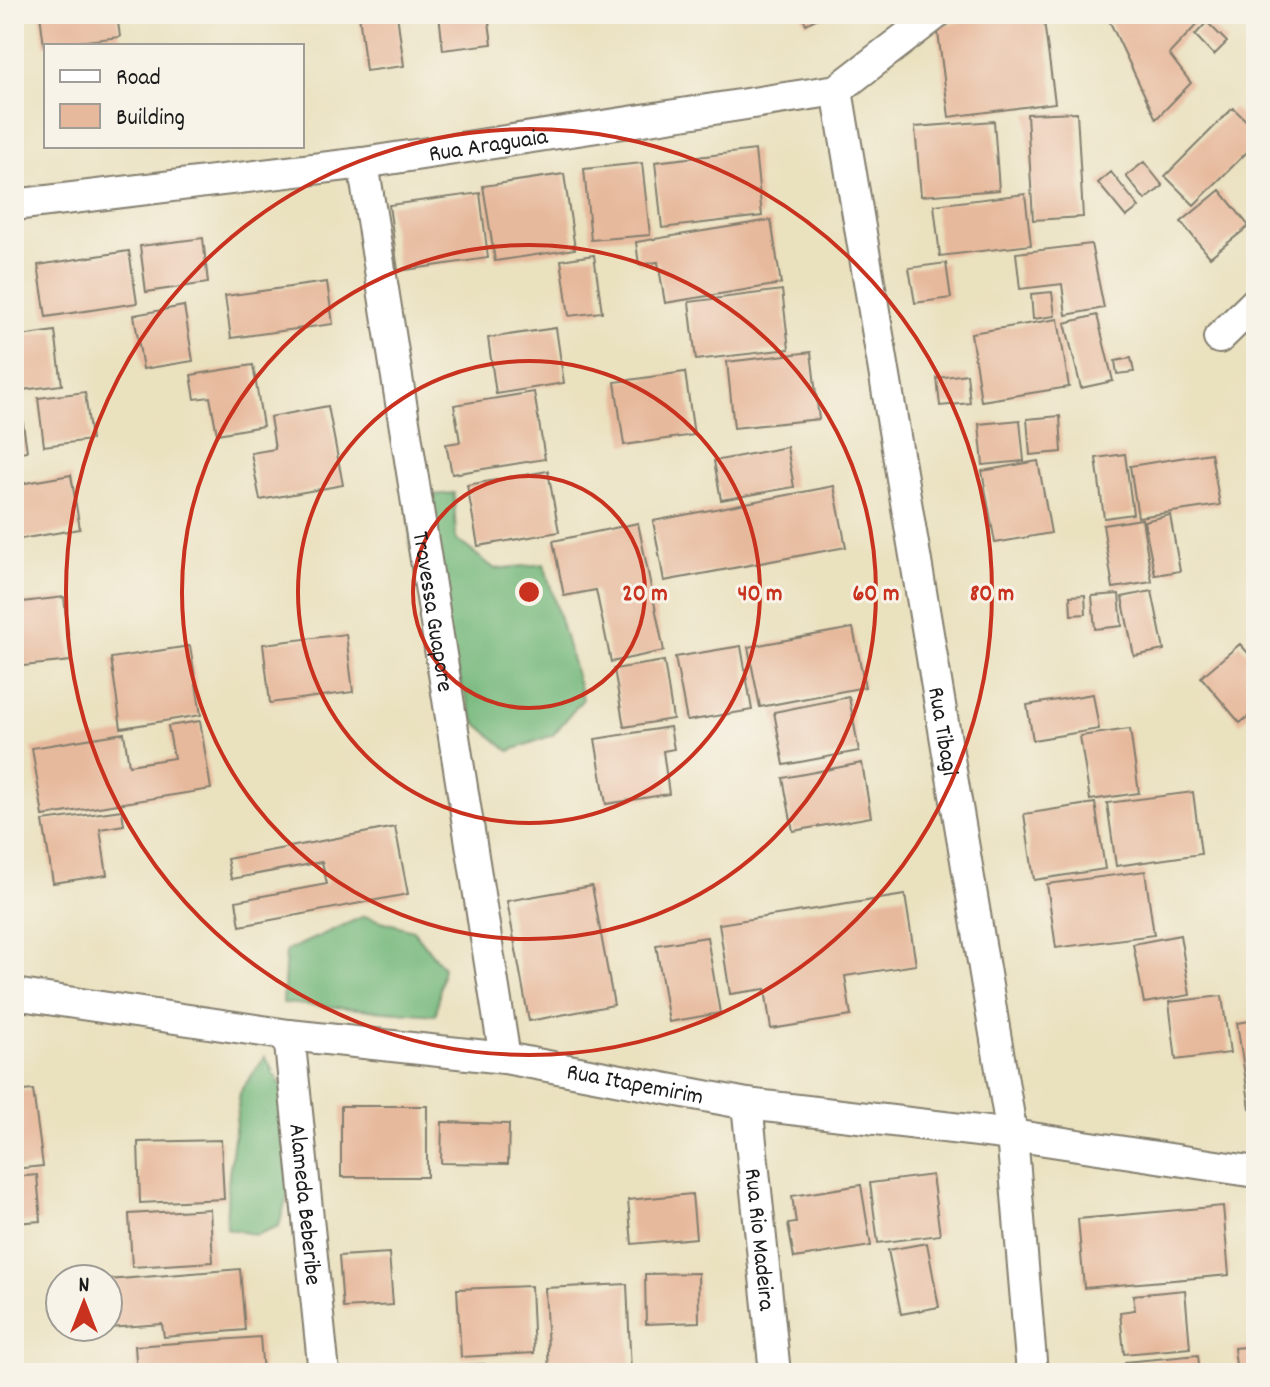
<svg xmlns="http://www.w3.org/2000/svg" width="1270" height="1387" font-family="Dekko,sans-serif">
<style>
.forest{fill:#74b87c;stroke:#486a4c;stroke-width:2}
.building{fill:#e7b99c}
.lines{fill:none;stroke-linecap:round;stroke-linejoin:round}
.street-casing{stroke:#837e6e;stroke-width:34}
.street{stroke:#fff;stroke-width:30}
.ring{fill:none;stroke:#c8321e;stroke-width:4}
.labels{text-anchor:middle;stroke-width:6;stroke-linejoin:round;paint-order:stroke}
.street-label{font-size:24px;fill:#1c1c1c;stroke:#f7f3e8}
.centre{fill:#c8321e;stroke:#f7f3e8;stroke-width:4}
.ring-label{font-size:24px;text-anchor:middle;font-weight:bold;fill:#c8321e;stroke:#f7f3e8;stroke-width:6;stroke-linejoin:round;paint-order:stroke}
</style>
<rect width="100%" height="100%" fill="#f7f3e8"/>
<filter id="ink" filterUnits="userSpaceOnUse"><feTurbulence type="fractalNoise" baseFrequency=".0125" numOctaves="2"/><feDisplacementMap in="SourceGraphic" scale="16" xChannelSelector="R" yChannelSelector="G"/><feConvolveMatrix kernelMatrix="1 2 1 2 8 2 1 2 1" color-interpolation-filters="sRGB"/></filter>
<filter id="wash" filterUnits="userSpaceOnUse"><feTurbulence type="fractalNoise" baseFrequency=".006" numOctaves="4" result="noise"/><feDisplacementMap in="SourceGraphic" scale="32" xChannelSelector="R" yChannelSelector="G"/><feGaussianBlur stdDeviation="1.8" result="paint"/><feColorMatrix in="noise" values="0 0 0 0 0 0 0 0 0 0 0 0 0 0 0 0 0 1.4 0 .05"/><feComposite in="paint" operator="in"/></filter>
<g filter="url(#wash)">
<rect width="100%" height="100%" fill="#eae1bf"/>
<path class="forest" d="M454 493 456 539 495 569 544 564 583 699 553 735 509 751 475 722 410 543V497Z
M364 916 413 930 443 967 436 1015 283 1003 286 951Z
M265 1056 283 1089 289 1190 279 1226 256 1235 226 1228 228 1183 240 1092Z"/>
<g id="blocks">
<path class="building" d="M40 14H117L120 37 44 46Z
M359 14H397L404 66 366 71Z
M439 14H488L492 44 443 50Z
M801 14H826L806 24Z
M1020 14H1043L1055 103 949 117 937 25Z
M1106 14H1201L1204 17 1169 54 1191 83 1156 119Z
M1207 22 1227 42 1214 55 1195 35Z
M1233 108 1256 130V143L1194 205 1165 176Z
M1077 112 1083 217 1033 220 1027 114Z
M994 121 999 190 921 196 915 127Z
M755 150 762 216 662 228 655 162Z
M1144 162 1163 186 1145 200 1126 176Z
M642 163 650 235 591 240 584 169Z
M1111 172 1139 207 1126 217 1098 183Z
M564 174 575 249 495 261 483 186Z
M1220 190 1249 226 1210 257 1181 222Z
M480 193 488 258 398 271 389 205Z
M1025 194 1031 245 940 256 934 205Z
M771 220 781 284 665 303 658 262 639 265 636 242Z
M203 238 208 283 146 292 140 246Z
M1091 244 1104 308 1066 315 1062 284 1020 289 1016 253Z
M129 251 137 303 46 317 38 265Z
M594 255 602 312 569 316 561 260Z
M946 263 951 298 915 303 909 268Z
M327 282 333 324 231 338 225 296Z
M782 290 789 349 696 360 689 302Z
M1052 292 1055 316 1033 319 1031 294Z
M184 306 193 361 143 369 134 315Z
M1097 315 1113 381 1081 388 1065 323Z
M1058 319 1069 387 981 401 971 333Z
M556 328 564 383 496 394 488 338Z
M55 331 62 385 14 391V337Z
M811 352 819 419 734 428 727 362Z
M1131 358 1134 372 1117 374 1115 361Z
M253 365 263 426 217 434 210 397 195 399 191 375Z
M685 372 694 435 624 445 615 382Z
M967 374 970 403 940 406 937 378Z
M85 392 91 440 44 446 38 398Z
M534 392 545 459 452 474 446 444 460 442 454 405Z
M14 403H20L27 451 14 453Z
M328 406 343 485 260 500 251 453 275 449 270 417Z
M1060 416 1062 452 1030 455 1027 419Z
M1020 420 1024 461 983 465 979 424Z
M787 447 794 487 721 500 714 461Z
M1211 453 1220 505 1138 517 1130 466Z
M1125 454 1133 514 1104 518 1096 458Z
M1038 461 1051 533 995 543 982 471Z
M548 471 559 532 478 546 467 485Z
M71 475 80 529 14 540V485Z
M834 486 846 547 664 581 653 521Z
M1170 515 1180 571 1155 575 1144 521Z
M1142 519 1152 582 1113 588 1103 525Z
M638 523 664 651 611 662 596 590 564 596 553 541Z
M1152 591 1164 650 1134 656 1122 597Z
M1119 594 1122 626 1095 629 1092 596Z
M1085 595 1086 614 1071 615 1070 596Z
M64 597 71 661 14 667V603Z
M853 628 865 687 760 707 748 647Z
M346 634 353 692 270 703 263 644Z
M1240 644 1256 662V710L1240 723 1201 677Z
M190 646 201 715 121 728 111 658Z
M741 646 752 710 687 721 675 657Z
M664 661 673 719 624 727 614 669Z
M1093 694 1099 729 1033 740 1027 705Z
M849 697 859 751 784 765 774 712Z
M200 721 211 789 43 816 32 748 124 733 129 765 174 758 168 726Z
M670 727 674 749 663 751 669 794 606 804 595 739Z
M1130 729 1139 793 1090 800 1080 736Z
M862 763 871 817 793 831 783 778Z
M1193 792 1201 854 1116 866 1107 803Z
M1095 803 1105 869 1034 880 1024 814Z
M122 810 124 825 100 829 107 875 53 883 43 821Z
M395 827 408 894 240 926 236 901 327 884 322 862 231 879 227 859Z
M1145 871 1154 935 1056 948 1047 884Z
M592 886 614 1005 529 1021 507 901Z
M905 895 916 965 845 976 851 1016 771 1029 765 989 730 994 719 924Z
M1180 935 1190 995 1144 1003 1133 944Z
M707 937 720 1013 669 1022 656 945Z
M1222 996 1230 1053 1176 1060 1169 1002Z
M1256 1020V1107L1250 1108 1237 1023Z
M33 1090 43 1166 14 1169V1092Z
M341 1106H427V1177H341Z
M442 1122 509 1124 508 1164 441 1163Z
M221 1140 224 1199 140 1203 138 1142Z
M37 1175 41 1221 14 1223V1177Z
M932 1175 940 1235 878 1243 870 1183Z
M861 1185 871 1246 794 1258 788 1224 796 1223 792 1196Z
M692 1194 696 1238 632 1244 628 1200Z
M1223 1206 1229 1275 1084 1288 1078 1219Z
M210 1209 213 1262 132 1267 129 1214Z
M927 1243 939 1307 901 1314 888 1250Z
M389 1253 393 1305 343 1308 339 1256Z
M240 1269 245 1330 164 1337 162 1324 109 1328 108 1280Z
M698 1273 699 1322 646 1324 645 1274Z
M627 1284 631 1373H549L545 1288Z
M531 1286 534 1353 461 1357 457 1289Z
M1185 1290 1190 1348 1124 1354 1120 1312 1135 1310 1133 1295Z
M260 1337 263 1373H137L135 1346Z
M1256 1346V1373H1237L1234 1348Z
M1198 1355 1200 1373H1126L1125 1362Z
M484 1364 485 1373H399V1368Z"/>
</g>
</g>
<g filter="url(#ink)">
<use href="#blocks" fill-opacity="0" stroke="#837e6e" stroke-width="2"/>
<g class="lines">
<g class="street-casing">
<g id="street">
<path id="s1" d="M837 90 1012 1135 1032 1373"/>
<path id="s2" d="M363 163 505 1058"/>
<path id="s3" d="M14 205 363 163 837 90 936 14"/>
<path d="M1219 338 1256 302"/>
<path id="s4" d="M14 994 289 1035 505 1058 747 1104 1012 1135 1256 1172"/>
<path id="s5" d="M289 1035 324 1373"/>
<path id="s6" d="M747 1104 775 1373"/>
</g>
</g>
<use href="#street" class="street"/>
</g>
</g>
<g class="ring">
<circle cx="529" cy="592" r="116"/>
<circle cx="529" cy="592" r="231"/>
<circle cx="529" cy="592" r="347"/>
<circle cx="529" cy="592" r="463"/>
</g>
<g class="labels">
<g class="street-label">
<text dy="8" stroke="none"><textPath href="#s3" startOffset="478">Rua Araguaia</textPath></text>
<text dy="8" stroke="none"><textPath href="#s2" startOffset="454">Travessa Guapore</textPath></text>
<text dy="8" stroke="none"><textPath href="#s1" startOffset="650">Rua Tibagi</textPath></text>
<text dy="8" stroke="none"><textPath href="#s4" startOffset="628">Rua Itapemirim</textPath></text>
<text dy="8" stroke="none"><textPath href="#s5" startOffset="170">Alameda Beberibe</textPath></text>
<text dy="8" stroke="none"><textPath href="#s6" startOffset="136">Rua Rio Madeira</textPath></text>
</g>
</g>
<circle cx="529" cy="592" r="12" class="centre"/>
<g class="ring-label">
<text x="645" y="600">20 m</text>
<text x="760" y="600">40 m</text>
<text x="876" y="600">60 m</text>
<text x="992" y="600">80 m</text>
</g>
<rect width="1270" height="1387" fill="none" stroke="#f7f3e8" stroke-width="48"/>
<rect x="44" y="44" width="260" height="104" fill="#f7f3e8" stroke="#9f9d96" stroke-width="2"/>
<rect x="60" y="70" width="40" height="12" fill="#ffffff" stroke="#9f9d96" stroke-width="2"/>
<text x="116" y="84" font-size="24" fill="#1c1c1c">Road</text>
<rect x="60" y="104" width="40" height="24" fill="#e7b99c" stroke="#9f9d96" stroke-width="2"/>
<text x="116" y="124" font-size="24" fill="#1c1c1c">Building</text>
<g transform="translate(84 1303)"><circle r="38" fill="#f7f3e8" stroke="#9f9d96" stroke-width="2"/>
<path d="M0-6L14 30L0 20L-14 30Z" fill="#c8321e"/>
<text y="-12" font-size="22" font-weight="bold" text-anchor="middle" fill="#1c1c1c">N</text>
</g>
</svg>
